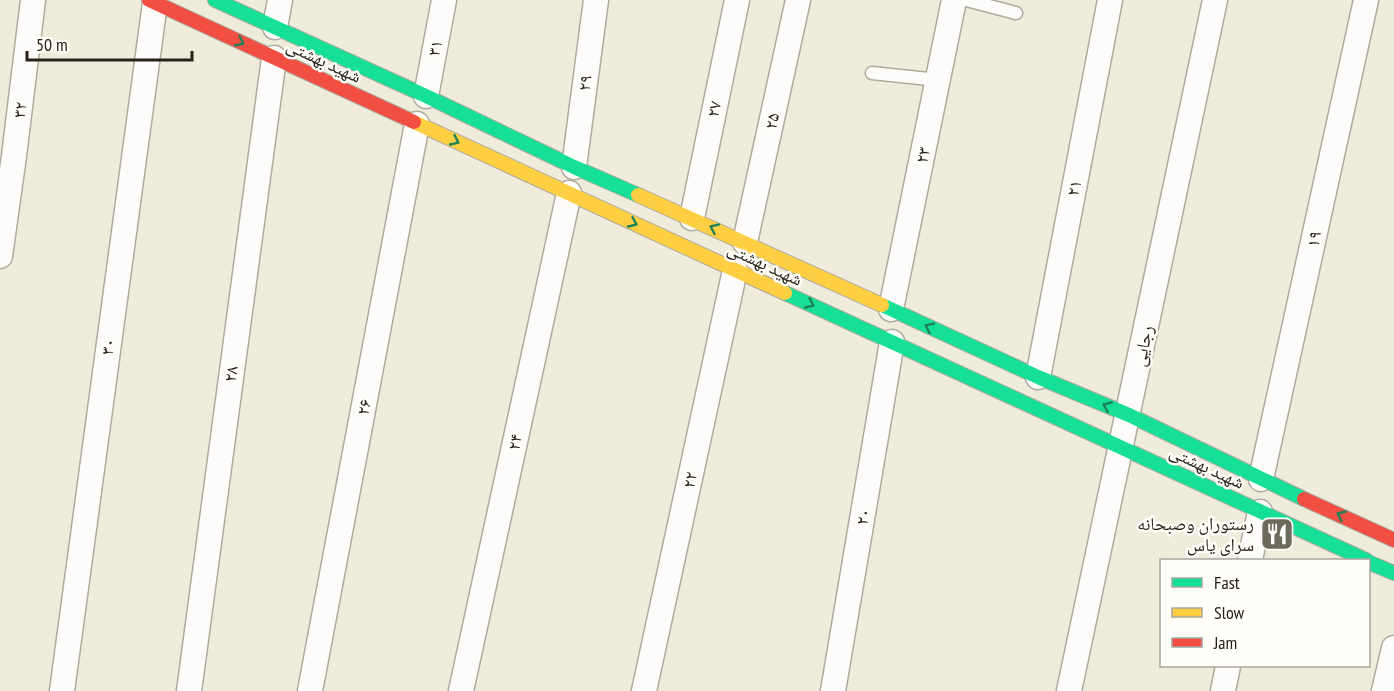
<svg xmlns="http://www.w3.org/2000/svg" width="1394" height="691" font-family="'PT Sans Narrow','Noto Naskh Arabic',sans-serif">
<style>
.lines{fill:none;stroke-linecap:round;stroke-linejoin:round}
.lane-casing{stroke:#aeab9f;stroke-width:15}
.street-casing{stroke:#aeab9f;stroke-width:27}
.fast-casing{stroke:#aeab9f;stroke-width:16}
.slow-casing{stroke:#aeab9f;stroke-width:16}
.jam-casing{stroke:#aeab9f;stroke-width:16}
.lane{stroke:#fdfcfa;stroke-width:12}
.street{stroke:#fdfcfa;stroke-width:24}
.fast{stroke:#16e098;stroke-width:14}
.slow{stroke:#ffcf43;stroke-width:14}
.jam{stroke:#f24e42;stroke-width:14}
.oneway{stroke:#1e8258}
.labels{text-anchor:middle;stroke-width:5;stroke-linejoin:round;paint-order:stroke}
.street-label{font-size:18px;fill:#252318;stroke:#fffef8}
.poi-label{font-size:18px;fill:#252318;stroke:#fffef8;text-anchor:end}
</style>
<rect width="100%" height="100%" fill="#efecdc"/>
<g class="lines">
<g class="lane-casing">
<path id="lane" d="M966 0 1016 13
M872 73 938 80"/>
</g>
<g class="street-casing">
<path id="street" d="M275 27 280 0
M426 96 444 0
M574 167 596 0
M692 218 737 0
M745 242 798 0
M0 256 14 156 33 0
M891 309 954 0
M1038 377 1110 0
M1261 479 1366 0
M1250 560 1260 512
M62 691 155 3
M189 691 274 58
M310 691 417 124
M461 691 569 193
M644 691 735 270
M833 691 892 342
M1069 691 1215 0
M1223 691 1228 666
M1384 691 1394 648"/>
</g>
<g class="fast-casing">
<path id="fast" d="M215 0 426 96 574 167 638 195
M785 293 1366 560
M882 305 1038 377 1129 415 1304 499
M1368 562 1394 573"/>
</g>
<g class="slow-casing">
<path id="slow" d="M414 122 785 293
M638 195 882 305"/>
</g>
<g class="jam-casing">
<path id="jam" d="M149 0 414 122
M1304 499 1394 540"/>
</g>
<use href="#lane" class="lane"/>
<use href="#street" class="street"/>
<use href="#fast" class="fast"/>
<use href="#slow" class="slow"/>
<use href="#jam" class="jam"/>
</g>
<defs><path id="oneway-chevron" d="M-2-3.5L2.5 0L-2 3.5" fill="none" stroke-width="1.6" stroke-linecap="round" stroke-linejoin="round" transform="scale(1.5)"/></defs>
<g class="oneway">
<use href="#oneway-chevron" transform="translate(240 42) rotate(25)"/>
<use href="#oneway-chevron" transform="translate(455 141) rotate(25)"/>
<use href="#oneway-chevron" transform="translate(633 223) rotate(25)"/>
<use href="#oneway-chevron" transform="translate(714 228) rotate(-155)"/>
<use href="#oneway-chevron" transform="translate(810 304) rotate(25)"/>
<use href="#oneway-chevron" transform="translate(929 327) rotate(-155)"/>
<use href="#oneway-chevron" transform="translate(1107 406) rotate(-157)"/>
<use href="#oneway-chevron" transform="translate(1341 515) rotate(-155)"/>
</g>
<defs>
<g id="restaurant-square" transform="scale(1.725)"><rect x="-9" y="-9" width="18" height="18" rx="4" fill="#6c695d" stroke="#fffef8"/><path d="M-5-6h1v4h1v-4h1v4h1v-4h1v5L-1.5 .5V6h-2V.5L-5-1ZM5-6V6H3V1.5H1.5Q1.5-4 5-6Z" fill="#fff"/></g>
</defs>
<g fill-rule="evenodd">
<use href="#restaurant-square" x="1277" y="534"/>
</g>
<g class="labels">
<g class="street-label">
<text transform="translate(435 48) rotate(-79)" y="6">۳۱</text>
<text transform="translate(324 61) rotate(25)" y="6">شهید بهشتی</text>
<text transform="translate(585 83) rotate(-83)" y="6">۲۹</text>
<text transform="translate(714 109) rotate(-78)" y="6">۲۷</text>
<text transform="translate(20 110) rotate(-83)" y="6">۳۲</text>
<text transform="translate(772 121) rotate(-78)" y="6">۲۵</text>
<text transform="translate(923 155) rotate(-79)" y="6">۲۳</text>
<text transform="translate(1074 188) rotate(-79)" y="6">۲۱</text>
<text transform="translate(1314 239) rotate(-78)" y="6">۱۹</text>
<text transform="translate(765 264) rotate(25)" y="6">شهید بهشتی</text>
<text transform="translate(1143 346) rotate(-78)" y="6">رجایی</text>
<text transform="translate(108 347) rotate(-82)" y="6">۳۰</text>
<text transform="translate(231 374) rotate(-82)" y="6">۲۸</text>
<text transform="translate(364 407) rotate(-79)" y="6">۲۶</text>
<text transform="translate(515 442) rotate(-78)" y="6">۲۴</text>
<text transform="translate(1207 467) rotate(25)" y="6">شهید بهشتی</text>
<text transform="translate(690 480) rotate(-78)" y="6">۲۲</text>
<text transform="translate(863 517) rotate(-80)" y="6">۲۰</text>
</g>
<g class="poi-label">
<text x="1254" y="530">رستوران وصبحانه<tspan x="1254" dy="21">سرای یاس</tspan></text>
</g>
</g>
<rect x="1160" y="559" width="210" height="108" fill="#fffef8" stroke="#a8a69e" stroke-width="1.5"/>
<rect x="1172" y="578" width="30" height="9" fill="#16e098" stroke="#a8a69e" stroke-width="1.5"/>
<text x="1214" y="589" font-size="18" fill="#252318">Fast</text>
<rect x="1172" y="608" width="30" height="9" fill="#ffcf43" stroke="#a8a69e" stroke-width="1.5"/>
<text x="1214" y="619" font-size="18" fill="#252318">Slow</text>
<rect x="1172" y="638" width="30" height="9" fill="#f24e42" stroke="#a8a69e" stroke-width="1.5"/>
<text x="1214" y="649" font-size="18" fill="#252318">Jam</text>
<path d="M27 51v9h165v-9" fill="none" stroke="#252318" stroke-width="3"/>
<text x="36" y="51" font-size="18" fill="#252318" stroke="#fffef8" stroke-width="4.5" paint-order="stroke">50 m</text>
</svg>
